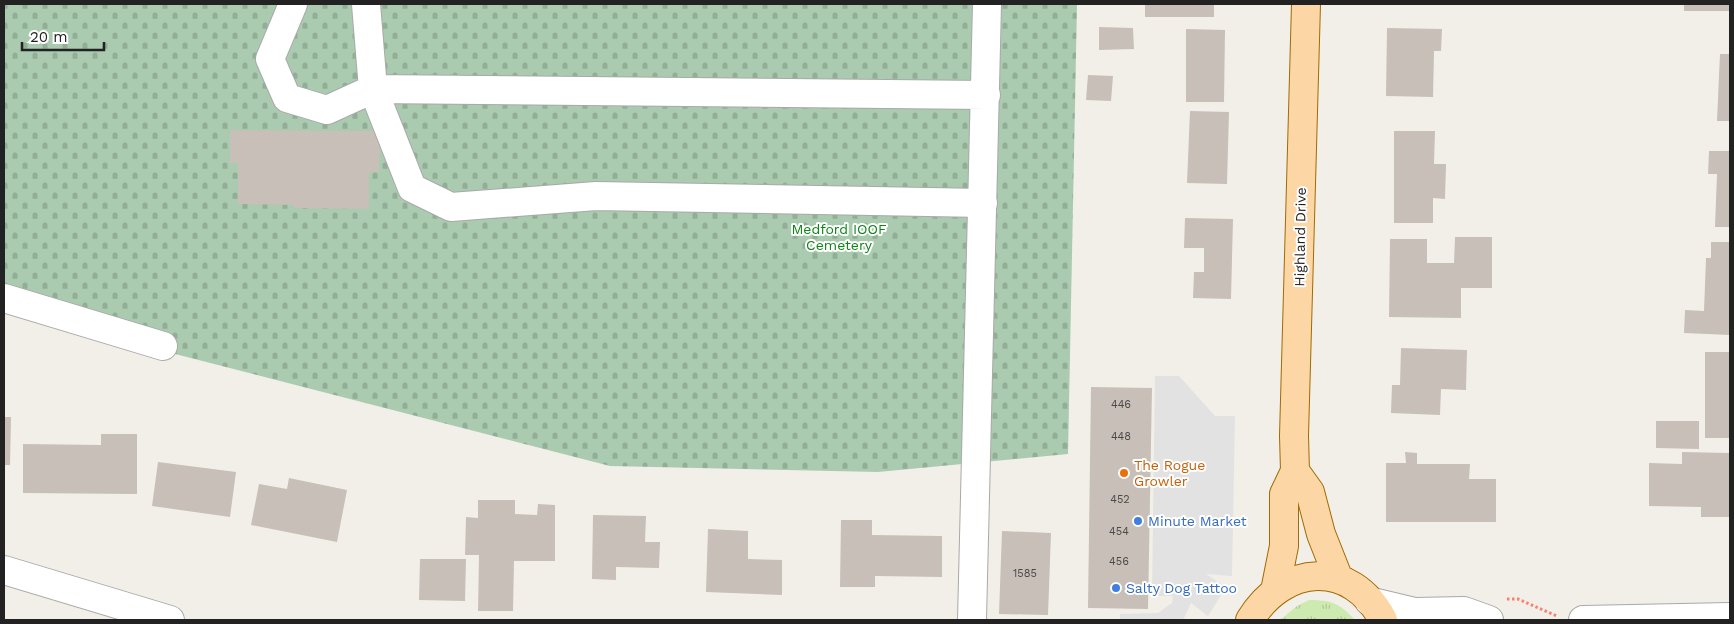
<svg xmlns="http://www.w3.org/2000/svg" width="1734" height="624" font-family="'Work Sans',sans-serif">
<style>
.grass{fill:url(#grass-tufts)}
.cemetery{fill:url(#cemetery-stones)}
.parking{fill:#e2e2e2}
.building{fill:#c7bfb8}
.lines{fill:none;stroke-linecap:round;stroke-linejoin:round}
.minor-casing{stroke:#a9a9a9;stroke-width:30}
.major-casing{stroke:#a06b00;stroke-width:30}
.path{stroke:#fa8072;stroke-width:3;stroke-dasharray:2.5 2.5;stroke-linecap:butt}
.minor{stroke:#fff;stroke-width:28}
.major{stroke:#fcd6a4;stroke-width:28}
.food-dot{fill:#e8710a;stroke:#fff;stroke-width:2}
.shop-dot{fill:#3f7fe0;stroke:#fff;stroke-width:2}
.labels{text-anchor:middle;stroke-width:4;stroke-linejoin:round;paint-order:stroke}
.number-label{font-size:11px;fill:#4b4948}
.park-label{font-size:14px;fill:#0c8416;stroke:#fff}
.street-label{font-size:14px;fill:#222;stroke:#fff}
.food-label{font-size:14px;fill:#c56008;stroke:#fff;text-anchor:start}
.shop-label{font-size:14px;fill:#366cbe;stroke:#fff;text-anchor:start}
</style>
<defs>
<pattern id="grass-tufts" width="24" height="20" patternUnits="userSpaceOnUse" patternTransform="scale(1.25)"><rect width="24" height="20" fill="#cdebb0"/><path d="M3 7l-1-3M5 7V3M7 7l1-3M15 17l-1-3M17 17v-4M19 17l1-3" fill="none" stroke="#b0c997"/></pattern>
<pattern id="cemetery-stones" width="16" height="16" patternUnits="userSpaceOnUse" patternTransform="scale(1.25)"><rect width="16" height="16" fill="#aacbaf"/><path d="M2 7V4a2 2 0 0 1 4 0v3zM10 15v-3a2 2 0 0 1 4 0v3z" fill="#92ae96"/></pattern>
</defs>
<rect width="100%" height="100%" fill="#f2efe9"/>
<path class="grass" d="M1309 600C1332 600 1339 603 1355 620H1280L1297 606Z"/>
<path class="cemetery" d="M4 4H1077L1068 454 878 472 610 466 4 310Z"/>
<path class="parking" d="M1155 376H1179L1215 416H1235L1232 576 1206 574 1226 587 1208 616 1191 603 1183 620H1120V614L1158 613 1172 603 1173 596H1152Z"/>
<path class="building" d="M1145 4H1214V17H1145Z
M1684 4H1730V11H1684Z
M1099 27 1133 28 1134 49 1099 50Z
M1387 28 1442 29 1441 51H1434L1433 97 1386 96Z
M1186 29 1225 30 1224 102H1186Z
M1720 54H1730V121H1717Z
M1088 75 1113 76 1111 101 1086 100Z
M1190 111 1229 112 1227 184 1187 183Z
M230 130 380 131 379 172H369V209L294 208V205L238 204V163H230Z
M1394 131H1435L1434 164H1446L1445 199 1433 198V223H1394Z
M1709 151H1730V227H1715L1717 174H1708Z
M1185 218 1233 219 1231 299 1193 298 1194 272H1204V248H1184Z
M1455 237H1492V288H1461V318L1389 317 1390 239H1427V263H1454Z
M1711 242H1730V335L1684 333 1685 310 1704 311 1706 258H1711Z
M1401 348 1467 350 1466 390 1441 389 1440 415 1391 413 1392 385H1400Z
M1705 352H1730V438H1705Z
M1091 387 1152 388 1148 609 1088 608Z
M4 417H11L10 465H4Z
M1656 421H1699V449L1656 448Z
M101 434H137V494L23 493V444L101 445Z
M1405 452 1417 453V464H1470L1469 479H1496V522H1386V463H1406Z
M1682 452 1730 453V517H1701V507L1649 506V463L1682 464Z
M158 462 236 472 230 517 152 506Z
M289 478 347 490 337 542 251 525 259 484 287 489Z
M478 500H515V514L537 515 538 504 555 505V561H514L513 611H478L479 555H465L466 517 478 518Z
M593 515 646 516 645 542H660L659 568 616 567V580L592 579Z
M841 520H872V535L942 536V577L875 576V587H840Z
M708 529 748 531V559L782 560V595L706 592Z
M1002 531 1051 533 1048 615 999 614Z
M420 559H466L465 601 419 600Z"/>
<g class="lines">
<g class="minor-casing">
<path id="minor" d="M293 4 270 59 287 98 327 110 373 89 986 95
M366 4 373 89 412 188 451 207 596 196 983 203
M4 298 163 346
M4 570 170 620
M1369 601 1415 612 1464 611 1489 620
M972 620 987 4
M1583 620 1730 617"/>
</g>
<g class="major-casing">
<path id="major" d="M1295 471 1310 492 1321 534 1338 577
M1275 591 1284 546V494L1295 471 1294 436 1306 4
M1250 620C1284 564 1351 559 1383 620"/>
</g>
<path class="path" d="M1507 599H1518L1557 616"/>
<use href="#minor" class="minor"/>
<use href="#major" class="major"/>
</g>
<circle class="food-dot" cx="1124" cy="473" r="5"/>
<g class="shop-dot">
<circle cx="1138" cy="521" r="5"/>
<circle cx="1116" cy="588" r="5"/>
</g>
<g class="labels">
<g class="number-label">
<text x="1121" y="408">446</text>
<text x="1121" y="440">448</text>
<text x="1120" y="503">452</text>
<text x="1119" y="535">454</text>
<text x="1119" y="565">456</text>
<text x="1025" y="577">1585</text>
</g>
<g class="park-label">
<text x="839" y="234">Medford IOOF<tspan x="839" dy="16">Cemetery</tspan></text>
</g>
<g class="street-label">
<text transform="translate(1300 237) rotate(-89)" y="5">Highland Drive</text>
</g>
<g class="food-label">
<text x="1134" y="470">The Rogue<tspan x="1134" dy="16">Growler</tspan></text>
</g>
<g class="shop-label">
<text x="1148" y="526">Minute Market</text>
<text x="1126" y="593">Salty Dog Tattoo</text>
</g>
</g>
<rect width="1734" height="624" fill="none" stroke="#222222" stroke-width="10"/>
<path d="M22 42v8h82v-8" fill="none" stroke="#222222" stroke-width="2.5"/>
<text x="30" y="42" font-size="15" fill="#222222" stroke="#ffffff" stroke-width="4" paint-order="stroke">20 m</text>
</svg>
